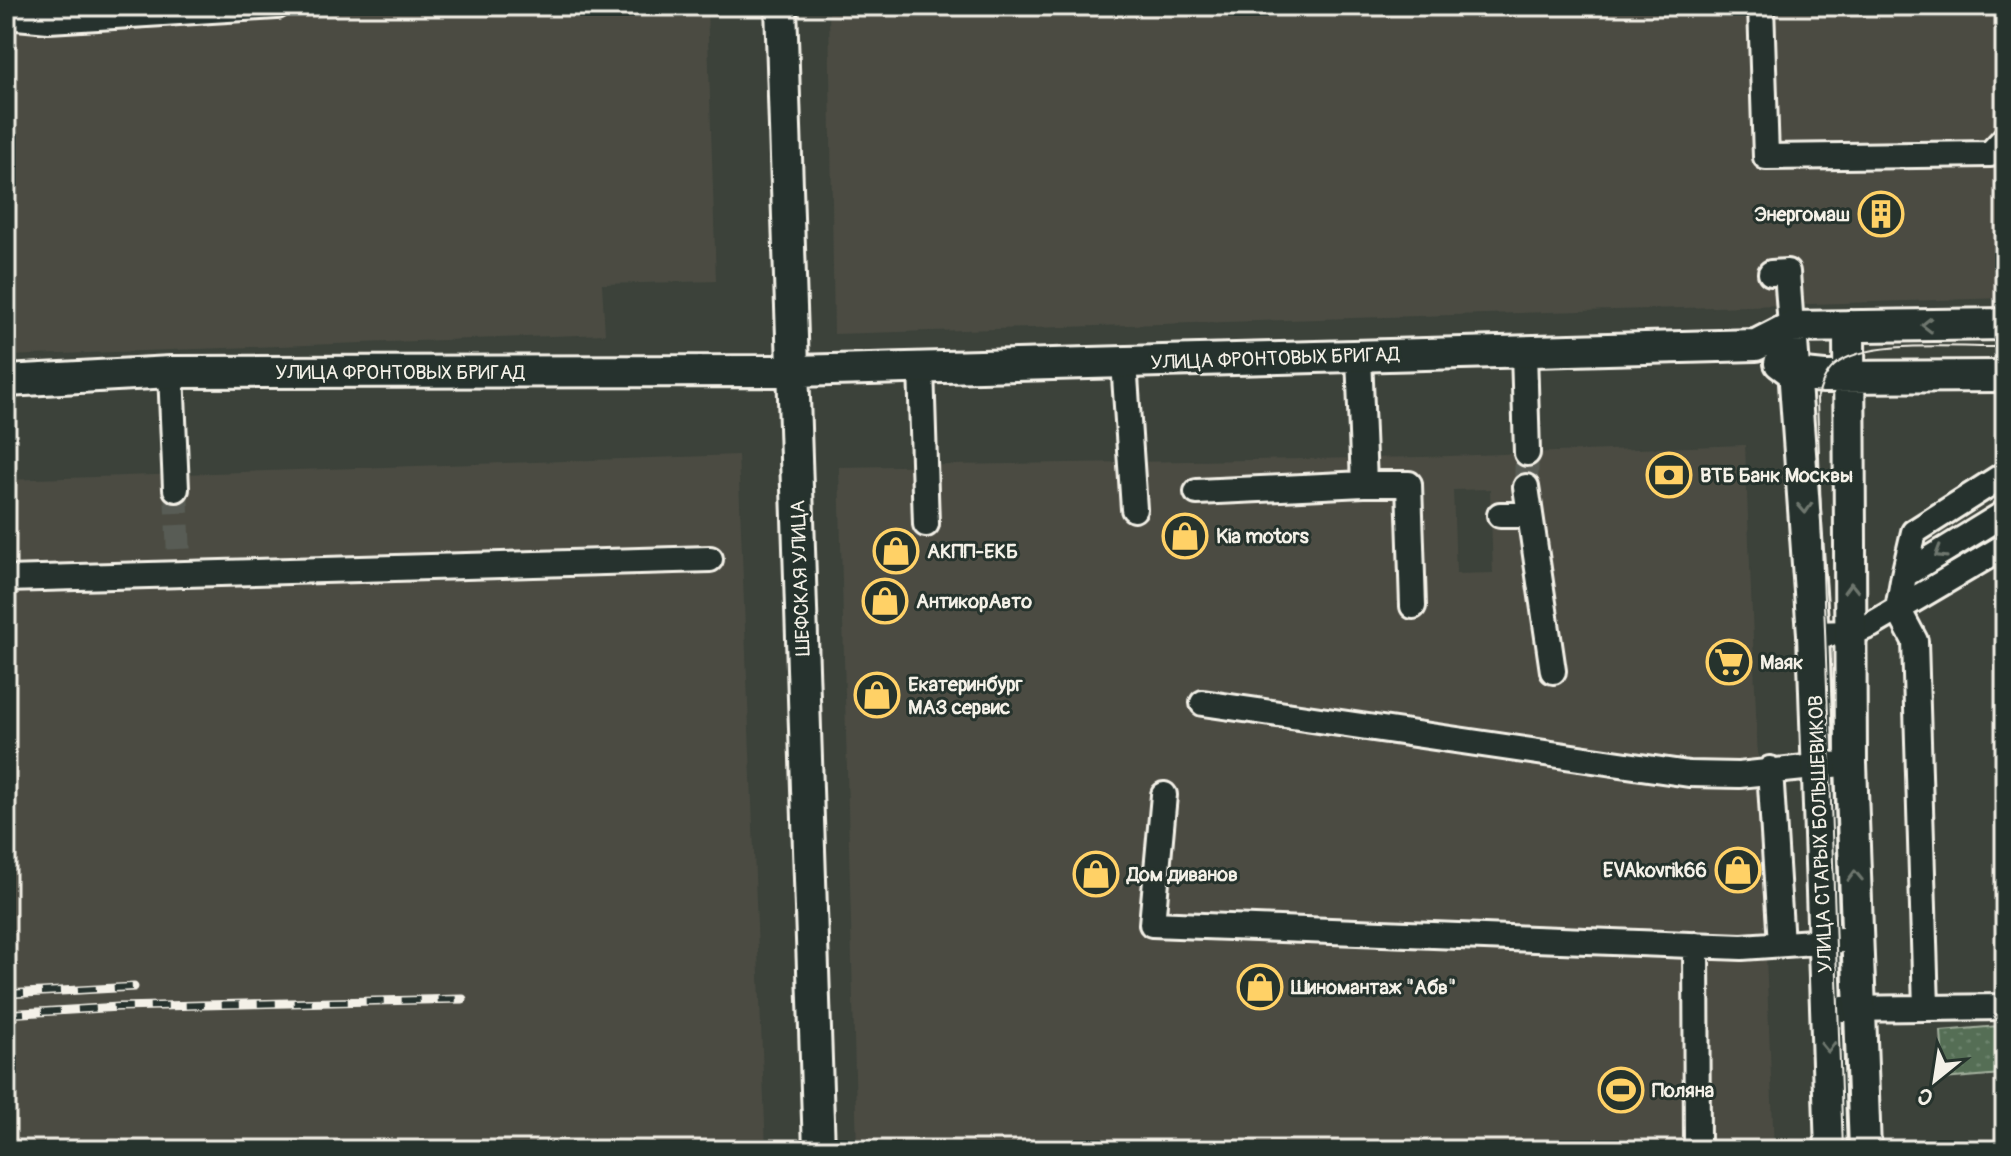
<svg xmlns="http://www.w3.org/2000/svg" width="2011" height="1156" font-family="Pangolin,sans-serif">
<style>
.built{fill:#4b4c43;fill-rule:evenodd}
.park{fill:url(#park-dots);stroke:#a4b09e;stroke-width:2}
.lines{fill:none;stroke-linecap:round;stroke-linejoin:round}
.minor-tunnel{stroke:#585c54;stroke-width:24;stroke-dasharray:24 12;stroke-linecap:butt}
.minor-casing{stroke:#f4f1e8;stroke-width:30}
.major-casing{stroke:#f4f1e8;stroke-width:36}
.minor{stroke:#26332d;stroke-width:24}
.major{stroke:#26332d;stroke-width:30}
.tram{stroke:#f4f1e8;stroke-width:2}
.rail-casing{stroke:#f4f1e8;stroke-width:9}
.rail{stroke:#26332d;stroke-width:6;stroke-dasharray:18;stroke-linecap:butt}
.oneway{stroke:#6e766e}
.labels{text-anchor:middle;stroke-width:6;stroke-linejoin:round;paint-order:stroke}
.poi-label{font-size:20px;font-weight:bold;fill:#f4f1e8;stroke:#26332d;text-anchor:start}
.street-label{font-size:20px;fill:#f4f1e8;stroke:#26332d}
</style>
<defs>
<pattern id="park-dots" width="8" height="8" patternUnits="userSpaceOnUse" patternTransform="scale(2)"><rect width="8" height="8" fill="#546e55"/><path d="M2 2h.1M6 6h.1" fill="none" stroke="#6d836d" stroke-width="1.8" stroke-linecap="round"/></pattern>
</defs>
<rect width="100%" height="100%" fill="#3c423a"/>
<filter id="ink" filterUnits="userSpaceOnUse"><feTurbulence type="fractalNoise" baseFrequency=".0125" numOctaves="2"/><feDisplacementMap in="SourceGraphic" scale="16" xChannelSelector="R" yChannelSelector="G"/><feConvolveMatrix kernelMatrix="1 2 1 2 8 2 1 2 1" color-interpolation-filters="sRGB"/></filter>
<g filter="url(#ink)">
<path class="built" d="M6 6H707L716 281 602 284 605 334 6 356Z
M829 6H2005V298L834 334Z
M1745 445 1774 1150H857L839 467 1423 457ZM1490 489 1493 573 1456 574 1453 490Z
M738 455 766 1150H6V480Z"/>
<path class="park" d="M1998 1026 2001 1074 1944 1079 1941 1031Z"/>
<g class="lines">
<path class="minor-tunnel" d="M1526 487 1527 453
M176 489 179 557"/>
<g class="minor-casing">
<path id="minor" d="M1761 6 1766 157 1990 154 2005 138
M6 16 49 20 277 6
M1771 273 1787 272 1791 327
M1524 352 1527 453
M1359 356 1364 484H1409L1413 606
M1124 362 1134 509
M921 368 926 524
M171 372 176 489
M1526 487 1553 671
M1197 492 1364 484
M1500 515H1529
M1904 575 1914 532 2005 474
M6 579 710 559
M1813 634 1852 633 1871 625 2005 546
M1203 703 1689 774 1739 775 1851 763
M1770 769 1781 944
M1164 795 1152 924 1742 947 1856 939
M1696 945 1697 1145
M1926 1008 1915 641 1898 609 1904 575 2005 513
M1843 1009 2005 1007"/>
</g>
<g class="major-casing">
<path id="major" d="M781 6 819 1150
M1849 326 1851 763 1865 1150
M1791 327 1813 634 1831 1150
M1780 363 1795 374 1824 377 2005 376
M6 381 171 372 795 371 1756 345 1791 327 2005 324"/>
</g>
<use href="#minor" class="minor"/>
<use href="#major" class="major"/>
<path class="tram" d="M1843 1150 1817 399C1821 387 1824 375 1834 366 1865 338 1963 348 2005 347"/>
<g class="rail-casing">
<path id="rail" d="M6 994 134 987
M6 1014 119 1007 463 999"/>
</g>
<use href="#rail" class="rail"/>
</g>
<defs><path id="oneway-chevron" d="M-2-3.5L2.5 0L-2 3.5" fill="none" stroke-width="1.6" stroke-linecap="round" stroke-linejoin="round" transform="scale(2)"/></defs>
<g class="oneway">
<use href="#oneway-chevron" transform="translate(1927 325) rotate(179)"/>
<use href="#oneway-chevron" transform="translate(1805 508) rotate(87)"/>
<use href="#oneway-chevron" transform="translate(1940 553) rotate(149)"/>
<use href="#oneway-chevron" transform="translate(1851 588) rotate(-91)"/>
<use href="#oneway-chevron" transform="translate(1855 876) rotate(-92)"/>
<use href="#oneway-chevron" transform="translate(1828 1047) rotate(88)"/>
</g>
</g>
<defs>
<g id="building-ring" transform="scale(2.3)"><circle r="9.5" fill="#26332d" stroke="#ffd166" stroke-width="1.5"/><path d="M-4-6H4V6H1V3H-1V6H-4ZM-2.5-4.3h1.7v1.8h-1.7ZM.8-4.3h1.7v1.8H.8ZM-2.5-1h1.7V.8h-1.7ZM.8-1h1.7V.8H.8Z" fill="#ffd166"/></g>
<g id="bank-ring" transform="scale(2.3)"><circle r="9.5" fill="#26332d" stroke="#ffd166" stroke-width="1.5"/><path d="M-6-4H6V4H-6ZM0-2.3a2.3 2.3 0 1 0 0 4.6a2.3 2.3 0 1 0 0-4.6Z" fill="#ffd166"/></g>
<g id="shop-ring" transform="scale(2.3)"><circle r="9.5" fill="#26332d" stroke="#ffd166" stroke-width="1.5"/><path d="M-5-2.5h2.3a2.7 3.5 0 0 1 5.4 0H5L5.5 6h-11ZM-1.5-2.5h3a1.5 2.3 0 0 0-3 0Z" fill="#ffd166"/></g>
<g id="supermarket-ring" transform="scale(2.3)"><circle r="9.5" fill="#26332d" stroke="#ffd166" stroke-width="1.5"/><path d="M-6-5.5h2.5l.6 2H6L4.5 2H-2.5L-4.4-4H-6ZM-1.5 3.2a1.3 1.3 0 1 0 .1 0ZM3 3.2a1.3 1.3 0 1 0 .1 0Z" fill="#ffd166"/></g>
<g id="stadium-ring" transform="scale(2.3)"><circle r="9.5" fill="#26332d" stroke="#ffd166" stroke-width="1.5"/><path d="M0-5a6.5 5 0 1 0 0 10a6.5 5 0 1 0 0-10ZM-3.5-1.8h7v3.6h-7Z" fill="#ffd166"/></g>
</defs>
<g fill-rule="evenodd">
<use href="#building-ring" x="1881" y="214"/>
<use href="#bank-ring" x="1669" y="475"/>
<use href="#shop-ring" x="1185" y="536"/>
<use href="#shop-ring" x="896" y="551"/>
<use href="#shop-ring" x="885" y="601"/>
<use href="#supermarket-ring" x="1729" y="662"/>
<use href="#shop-ring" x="877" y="695"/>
<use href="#shop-ring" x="1738" y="870"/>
<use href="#shop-ring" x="1096" y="874"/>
<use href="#shop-ring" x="1260" y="987"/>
<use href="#stadium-ring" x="1621" y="1090"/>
</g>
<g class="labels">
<g class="poi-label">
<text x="1850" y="221" text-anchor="end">Энергомаш</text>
<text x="1700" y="482">ВТБ Банк Москвы</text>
<text x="1216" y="543">Kia motors</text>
<text x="927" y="558">АКПП-ЕКБ</text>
<text x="916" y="608">АнтикорАвто</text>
<text x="1760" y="669">Маяк</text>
<text x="908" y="691">Екатеринбург<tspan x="908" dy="23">МАЗ сервис</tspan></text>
<text x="1707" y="877" text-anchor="end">EVAkovrik66</text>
<text x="1127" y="881">Дом диванов</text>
<text x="1291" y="994">Шиномантаж "Абв"</text>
<text x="1652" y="1097">Поляна</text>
</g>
<g class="street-label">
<text transform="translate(1275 358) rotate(-2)" y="7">УЛИЦА ФРОНТОВЫХ БРИГАД</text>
<text x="400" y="379">УЛИЦА ФРОНТОВЫХ БРИГАД</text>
<text transform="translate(800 578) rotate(-92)" y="7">ШЕФСКАЯ УЛИЦА</text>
<text transform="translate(1820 834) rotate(-92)" y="7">УЛИЦА СТАРЫХ БОЛЬШЕВИКОВ</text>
</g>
</g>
<rect width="2011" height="1156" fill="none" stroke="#26332d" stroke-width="32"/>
<rect x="16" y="16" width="1979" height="1124" fill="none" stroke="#f4f1e8" stroke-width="3" filter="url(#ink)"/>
<g transform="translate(1935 1080) rotate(210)" stroke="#26332d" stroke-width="6" paint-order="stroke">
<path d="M0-6L14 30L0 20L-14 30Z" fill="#f4f1e8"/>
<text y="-12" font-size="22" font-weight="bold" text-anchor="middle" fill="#f4f1e8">С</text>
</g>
</svg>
